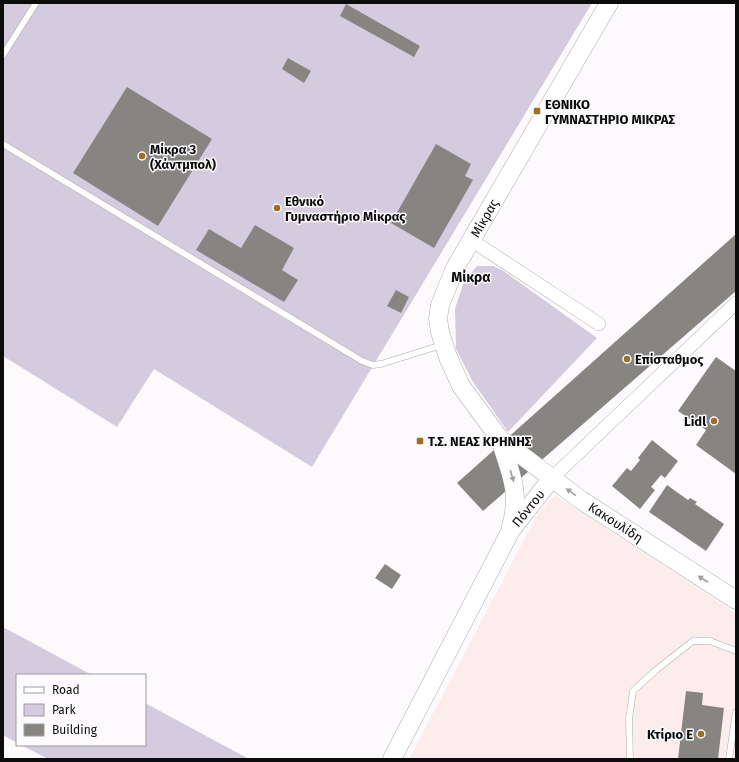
<svg xmlns="http://www.w3.org/2000/svg" width="739" height="762" font-family="'Fira Sans',sans-serif">
<style>
.education{fill:#fdecec}
.green{fill:#d5cbdf}
.building{fill:#878582}
.lines{fill:none;stroke-linecap:round;stroke-linejoin:round}
.service-casing{stroke:#adabae;stroke-width:7}
.minor-casing{stroke:#adabae;stroke-width:14}
.secondary-casing{stroke:#adabae;stroke-width:19}
.service{stroke:#fff;stroke-width:6}
.minor{stroke:#fff;stroke-width:13}
.secondary{stroke:#fff;stroke-width:18}
.oneway{fill:#9e9e9e}
.poi-dot{fill:#9d6f21;stroke:#fcfafd;stroke-width:1.5}
.labels{text-anchor:middle;stroke-width:3;stroke-linejoin:round;paint-order:stroke}
.poi-label{font-size:13px;font-weight:bold;fill:#0c0c0d;stroke:#fcfafd;text-anchor:start}
.street-label{font-size:13px;fill:#0c0c0d;stroke:#fcfafd}
.neighbourhood-label{font-size:14px;font-weight:bold;fill:#0c0c0d;stroke:#fcfafd}
</style>
<rect width="100%" height="100%" fill="#fcfafd"/>
<path class="education" d="M555 495 736 613V759H409L538 513Z"/>
<path class="green" d="M3 3H592L312 467 154 369 117 427 3 356Z
M477 266H493L502 270 597 338 508 432 473 382 456 349 455 309 464 281Z
M3 627 92 675H17V743L3 735Z
M145 703 249 759H48L21 745H145Z"/>
<path class="building" d="M346 4 420 46 414 57 340 16Z
M288 58 311 71 304 83 282 69Z
M127 87 212 139 158 226 73 173Z
M436 144 471 164 465 176 473 180 434 248 391 223Z
M255 225 294 248 282 270 298 280 284 302 196 250 209 229 241 248Z
M736 234V291L483 511 457 483Z
M396 290 409 297 401 313 387 306Z
M716 357 736 371V474L696 445 706 430 678 411Z
M652 440 678 461 665 478 661 475 651 487 655 490 640 509 612 486 627 468 631 471 640 460 638 458Z
M667 485 688 500 690 498 697 502 695 504 724 524 706 551 649 512Z
M385 564 401 575 392 589 375 578Z
M686 691 703 693 702 705 724 708 718 759H678Z"/>
<g class="lines">
<g class="service-casing">
<path id="service" d="M3 55 36 3
M3 144 362 361 373 365 381 364 442 345
M630 759 629 719 633 691 656 670 693 641H710L736 651
M729 759 736 712"/>
</g>
<g class="minor-casing">
<path id="minor" d="M471 240 599 324
M552 478 736 303"/>
</g>
<g class="secondary-casing">
<path id="secondary" d="M609 3 455 268 440 305 438 319 440 332 448 357 461 386 500 439 581 500 736 600
M500 439C510 473 521 490 511 527
M392 759 511 530 552 478"/>
</g>
<use href="#service" class="service"/>
<use href="#minor" class="minor"/>
<use href="#secondary" class="secondary"/>
</g>
<defs><path id="oneway-solid" d="M-6-.8H1V-3.2L6.5 0L1 3.2V.8H-6Z"/></defs>
<g class="oneway">
<use href="#oneway-solid" transform="translate(512 476) rotate(74)"/>
<use href="#oneway-solid" transform="translate(571 492) rotate(-144)"/>
<use href="#oneway-solid" transform="translate(703 579) rotate(-147)"/>
</g>
<g class="poi-dot">
<rect x="533" y="107" width="8" height="8" rx="2"/>
<circle cx="142" cy="156" r="4"/>
<circle cx="277" cy="208" r="4"/>
<circle cx="627" cy="359" r="4"/>
<circle cx="714" cy="421" r="4"/>
<rect x="416" y="437" width="8" height="8" rx="2"/>
<circle cx="701" cy="734" r="4"/>
</g>
<g class="labels">
<g class="poi-label">
<text x="545" y="109">ΕΘΝΙΚΟ<tspan x="545" dy="15">ΓΥΜΝΑΣΤΗΡΙΟ ΜΙΚΡΑΣ</tspan></text>
<text x="150" y="154">Μίκρα 3<tspan x="150" dy="15">(Χάντμπολ)</tspan></text>
<text x="285" y="206">Εθνικό<tspan x="285" dy="15">Γυμναστήριο Μίκρας</tspan></text>
<text x="635" y="364">Επίσταθμος</text>
<text x="706" y="426" text-anchor="end">Lidl</text>
<text x="428" y="446">Τ.Σ. ΝΕΑΣ ΚΡΗΝΗΣ</text>
<text x="693" y="739" text-anchor="end">Κτίριο Ε</text>
</g>
<g class="street-label">
<text transform="translate(484 218) rotate(-60)" y="5">Μίκρας</text>
<text transform="translate(528 508) rotate(-51)" y="5">Πόντου</text>
<text transform="translate(616 522) rotate(33)" y="5">Κακουλίδη</text>
</g>
<g class="neighbourhood-label">
<text x="471" y="282">Μίκρα</text>
</g>
</g>
<rect width="739" height="762" fill="none" stroke="#0c0c0d" stroke-width="8"/>
<rect x="16" y="674" width="130" height="72" fill="#fcfafd" stroke="#9c9b9d"/>
<rect x="24" y="687" width="20" height="6" fill="#ffffff" stroke="#9c9b9d"/>
<text x="52" y="694" font-size="12" fill="#0c0c0d">Road</text>
<rect x="24" y="704" width="20" height="12" fill="#d5cbdf" stroke="#9c9b9d"/>
<text x="52" y="714" font-size="12" fill="#0c0c0d">Park</text>
<rect x="24" y="724" width="20" height="12" fill="#878582" stroke="#9c9b9d"/>
<text x="52" y="734" font-size="12" fill="#0c0c0d">Building</text>
</svg>
